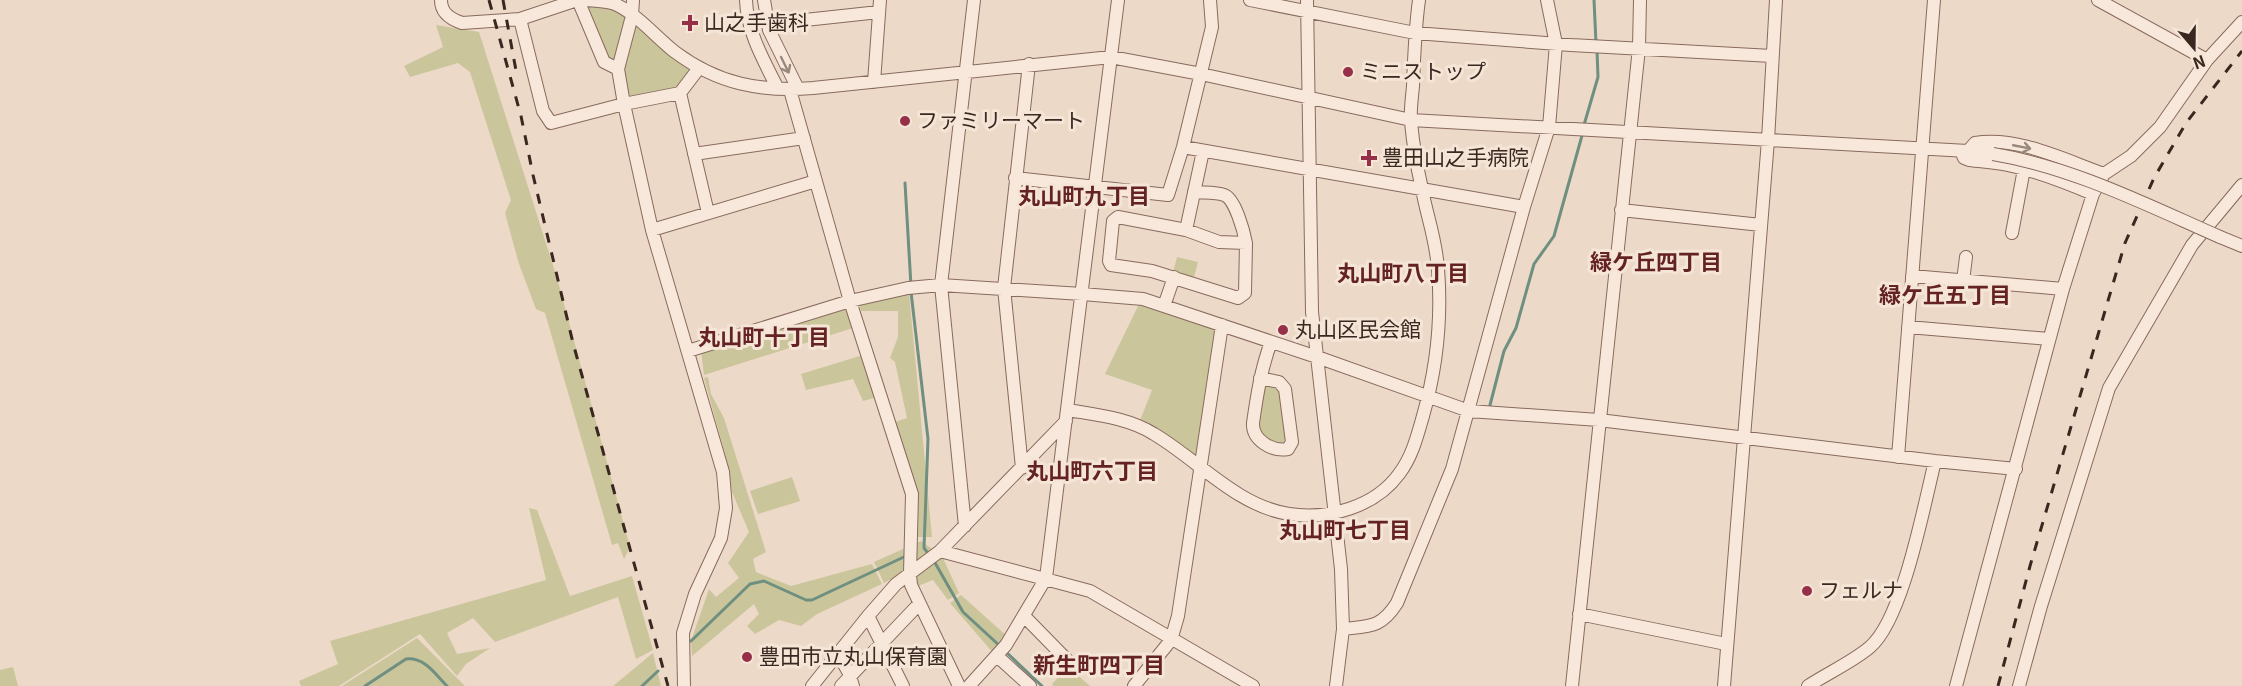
<svg xmlns="http://www.w3.org/2000/svg" width="2242" height="686" font-family="Georgia,'Noto Sans JP',serif">
<style>
.green{fill:#cbc59c}
.lines{fill:none;stroke-linecap:round;stroke-linejoin:round}
.stream{stroke:#6f8f80;stroke-width:3}
.minor-casing{stroke:#886a5d;stroke-width:14}
.minor{stroke:#f8e8db;stroke-width:12}
.rail{stroke:#392720;stroke-width:3;stroke-dasharray:10 10;stroke-linecap:butt}
.minor-bridge-casing{stroke:#886a5d;stroke-width:14;stroke-linecap:butt}
.minor-bridge{stroke:#f8e8db;stroke-width:12}
.oneway{stroke:#98887e}
.poi-dot{fill:#953048;stroke:#f4e5d7;stroke-width:2}
.labels{text-anchor:middle;stroke-width:6;stroke-linejoin:round;paint-order:stroke}
.poi-label{font-size:21px;fill:#392720;stroke:#f4e5d7;text-anchor:start}
.neighbourhood-label{font-size:22px;font-weight:bold;fill:#642223;stroke:#f4e5d7}
</style>
<rect width="100%" height="100%" fill="#edd9c8"/>
<path class="green" d="M584 4 613 8 693 68 677 88 626 100Z
M436 25 479 32 557 278 630 547 624 559 618 543 612 545 545 313 536 309 519 264 505 213 511 200 470 72 458 63 410 77 404 66 443 47Z
M1177 257 1198 262 1194 277 1173 272Z
M909 293 932 537H918C916 496 909 460 895 422L907 418 895 362 890 358 898 337V311H861L859 303Z
M1139 304 1214 327 1217 333 1199 453 1194 455 1139 423 1152 390 1105 374Z
M846 308 853 328 704 375 701 351Z
M863 355 877 397 863 401 853 379 806 390 801 374Z
M708 377 711 394 724 418 766 552 753 559 756 572 791 586 872 564 882 584 817 614 801 626 779 620 755 634 747 626 759 614 754 604 692 656 691 641 709 589 716 597 739 578 728 563 749 532 732 492 727 461 704 378Z
M1266 385 1279 387 1286 438 1282 445 1263 437 1258 431 1264 387Z
M792 477 800 501 758 514 750 491Z
M529 508 537 510 570 596 632 576 653 650 636 659 618 597 495 642 473 618 447 633 457 654 490 648 466 664 457 676 420 634 339 686H301L299 681 338 664 330 641 546 580Z
M921 541 942 556 959 593 948 600 933 580 918 586 905 572 884 583 874 562Z
M961 595 1008 637 994 654 950 603Z
M417 638 465 686H342Z
M653 653 661 686H613Z
M13 667 18 686H0V670Z
M1068 667 1090 686H1053L1052 684Z"/>
<g class="lines">
<path class="stream" d="M1594 0 1596 43
M1584 125 1598 77 1597 50
M905 183 911 286
M911 292 928 439 924 548 930 556
M1489 409 1504 351 1516 328 1534 264 1554 236 1583 132
M934 561 963 612 1001 647
M691 641 750 584 764 581 806 600H812L906 556
M1006 652 1042 686
M365 686 406 659C425 657 435 674 447 686
M642 686 658 671"/>
<g class="minor-casing">
<path id="minor" d="M441 0C441 13 450 19 462 23L520 19 577 0
M578 0 604 62 618 69
M586 0C595 1 609 1 617 5 639 16 656 37 675 52 718 84 760 92 813 88L1111 57 1201 74 1411 120 1968 151 1993 154
M633 0 632 16 618 69 624 104 652 230 723 472 726 508 721 538 695 594 683 633 684 686
M746 0C747 32 764 61 778 89
M764 0 769 30 798 89
M1250 0 1415 33 1571 45 1772 56
M1307 0 1312 312 1341 569 1343 629 1336 686
M2098 0 2207 60
M520 19 543 111 551 123 624 104 680 93 699 68
M768 24 879 12
M874 82 880 0
M790 90 850 301 912 494 910 574 911 585 959 686
M680 93 708 213
M1183 147 1524 207
M1961 151 1964 158 1969 160C1984 162 1998 162 2012 166 2040 172 2067 183 2093 194
M1968 151 1975 143C2018 136 2064 160 2104 174
M694 154 804 138
M1015 178 1168 195 1183 147 1212 27 1210 0
M1194 192C1203 193 1216 192 1224 195 1235 198 1244 232 1246 243
M1621 210 1761 225
M652 230 816 181
M1186 230 1219 242 1246 243 1245 293 1238 298 1152 271 1111 265 1109 261 1113 221 1118 217 1186 230 1203 151
M2012 233 2024 169
M2220 237 2242 246
M1912 276 2063 289
M1963 281 1966 257
M1164 306 1174 277
M1908 327 2049 339
M688 351 850 301 908 288 941 285 1082 294 1143 299 1317 357 1469 411 1599 420 1935 461 2016 469
M1260 378 1279 382 1285 389 1292 442 1288 449C1272 452 1252 440 1253 423 1257 395 1261 369 1271 342
M1068 410C1097 415 1129 418 1154 434 1198 460 1237 506 1289 514 1328 520 1375 507 1399 474 1412 457 1417 437 1423 416 1437 367 1442 319 1438 269 1436 239 1427 217 1422 189 1417 167 1413 144 1411 122 1410 110 1412 98 1413 86 1414 57 1415 29 1419 0
M1898 457 1934 0
M1022 468 1004 288 1029 64
M965 526 941 285 974 0
M940 551 1090 591 1253 686
M1579 614 1726 644
M868 616 903 686
M1024 616 1071 664
M1343 629C1370 626 1381 628 1397 603L1452 469 1524 207 1549 127 1556 44 1547 0
M838 654 849 673 853 686
M997 656 1030 686
M812 686 868 616 896 584 940 551 1066 421
M841 686 919 604
M969 686 1006 645 1046 578 1118 0
M1134 686 1171 640 1178 616 1222 325
M1572 686 1639 48 1640 0
M1724 686 1768 140 1776 0
M1808 686C1826 674 1854 661 1870 647 1903 619 1924 505 1935 461
M1956 686 2063 289 2093 194 2104 174 2131 156 2160 127 2207 60 2242 22
M2019 686 2041 606 2109 388 2192 245 2242 185"/>
</g>
<use href="#minor" class="minor"/>
<path class="rail" d="M489 0 521 116 533 175 573 343 668 686
M503 0 517 76
M1998 686 2030 566 2125 243 2154 178 2186 123 2242 51"/>
<g class="minor-bridge-casing">
<path id="minor-bridge" d="M1993 154C2072 167 2147 205 2220 237"/>
</g>
<use href="#minor-bridge" class="minor-bridge"/>
</g>
<defs><path id="oneway-shaft" d="M-6 0H5M1.5-3L5.5 0L1.5 3" fill="none" stroke-width="1.6" stroke-linecap="round" stroke-linejoin="round" transform="scale(1.5)"/></defs>
<g class="oneway">
<use href="#oneway-shaft" transform="translate(785 65) rotate(64)"/>
<use href="#oneway-shaft" transform="translate(2022 147) rotate(11)"/>
</g>
<g class="poi-dot">
<path d="M687 14h6v6h6v6h-6v6h-6v-6h-6v-6h6z"/>
<circle cx="1348" cy="72" r="6"/>
<circle cx="905" cy="121" r="6"/>
<path d="M1366 149h6v6h6v6h-6v6h-6v-6h-6v-6h6z"/>
<circle cx="1283" cy="330" r="6"/>
<circle cx="1807" cy="591" r="6"/>
<circle cx="747" cy="657" r="6"/>
</g>
<g class="labels">
<g class="poi-label">
<text x="704" y="30">山之手歯科</text>
<text x="1360" y="79">ミニストップ</text>
<text x="917" y="128">ファミリーマート</text>
<text x="1382" y="165">豊田山之手病院</text>
<text x="1295" y="337">丸山区民会館</text>
<text x="1819" y="598">フェルナ</text>
<text x="759" y="664">豊田市立丸山保育園</text>
</g>
<g class="neighbourhood-label">
<text x="1084" y="204">丸山町九丁目</text>
<text x="1656" y="270">緑ケ丘四丁目</text>
<text x="1403" y="281">丸山町八丁目</text>
<text x="1945" y="303">緑ケ丘五丁目</text>
<text x="764" y="345">丸山町十丁目</text>
<text x="1092" y="479">丸山町六丁目</text>
<text x="1345" y="538">丸山町七丁目</text>
<text x="1099" y="673">新生町四丁目</text>
</g>
</g>
<g transform="translate(2194 48) rotate(160)" stroke="#f4e5d7" stroke-width="4.5" paint-order="stroke">
<path d="M0-4.5L10 22L0 15L-10 22Z" fill="#392720"/>
<text y="-9" font-size="16" font-weight="bold" text-anchor="middle" fill="#392720">N</text>
</g>
</svg>
